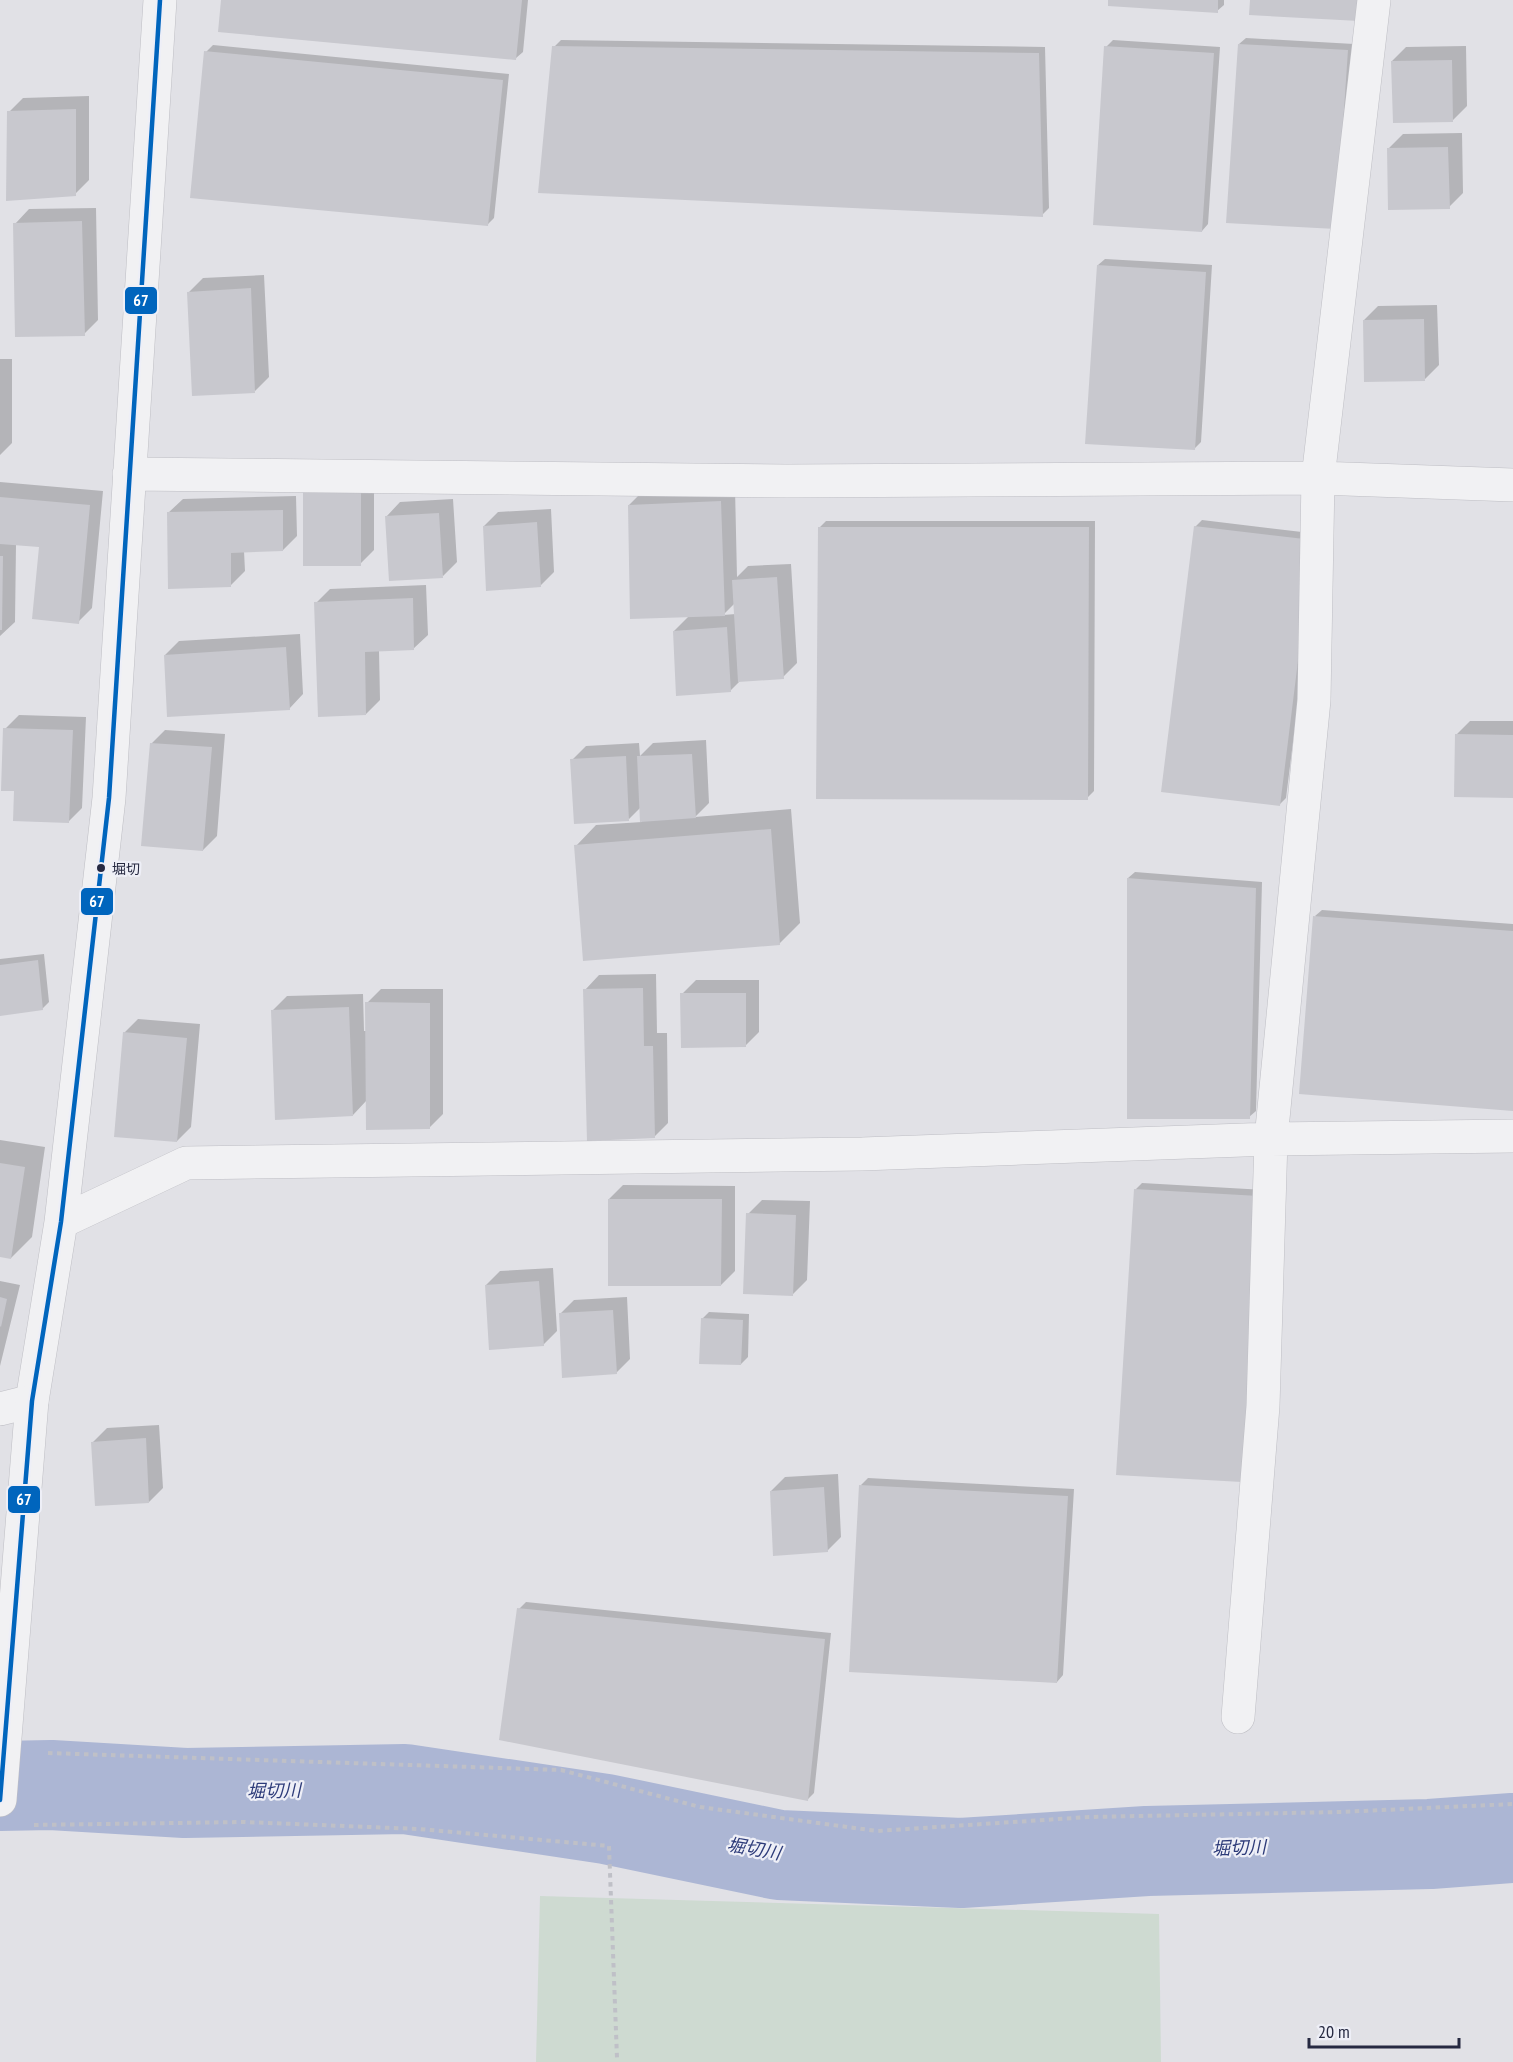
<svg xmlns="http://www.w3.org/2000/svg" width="1513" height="2062" font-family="'PT Sans Narrow','Noto Sans JP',sans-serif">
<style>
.green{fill:#cedad1}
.shadow{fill:#0003;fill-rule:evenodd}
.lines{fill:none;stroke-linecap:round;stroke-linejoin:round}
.river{stroke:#acb6d4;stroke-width:90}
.building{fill:#c8c8ce}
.minor-casing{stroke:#bebec4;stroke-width:34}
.tertiary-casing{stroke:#bebec4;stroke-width:34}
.path{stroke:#bfc0c7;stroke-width:4;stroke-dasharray:4.5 4.5;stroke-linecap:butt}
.minor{stroke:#f1f1f3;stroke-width:33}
.tertiary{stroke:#f1f1f3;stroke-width:33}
.bus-1-casing{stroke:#eeeff7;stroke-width:9}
.bus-1{stroke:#0065bd;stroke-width:4.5}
.bus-dot{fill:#262941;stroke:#eeeff7;stroke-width:2}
.labels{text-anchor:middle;stroke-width:4.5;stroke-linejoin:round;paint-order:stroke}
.bus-label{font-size:14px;fill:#262941;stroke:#eeeff7;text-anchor:start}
.water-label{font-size:18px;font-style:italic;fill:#2d3b79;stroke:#eeeff7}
.line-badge{stroke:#eeeff7;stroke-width:2}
.badge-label{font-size:16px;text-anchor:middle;font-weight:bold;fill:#fff}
</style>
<rect width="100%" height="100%" fill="#e1e1e6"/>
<path class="green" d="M540 1896 1159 1914 1161 2062H536Z"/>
<path class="shadow" d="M223 0H528L523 52 516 58Z
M1110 0H1224V5L1217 11Z
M1246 38 1354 44 1342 221 1239 44Z
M561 40 1045 47 1049 208 1042 215 554 47Z
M1113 40 1220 47 1208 224 1202 231 1106 47Z
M213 45 509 74 494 218 487 225 206 52Z
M1466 46 1467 106 1453 120 1392 61 1406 47Z
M89 96V180L75 194 9 112 23 98Z
M1462 133 1463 193 1449 207 1389 148 1403 134Z
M96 208 98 320 84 334 15 224 29 209Z
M1105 259 1212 265 1201 442 1194 449 1098 265Z
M264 275 269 377 255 391 189 292 203 278Z
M1437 305 1439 365 1425 379 1364 320 1378 306Z
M0 359H12V443L0 455Z
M374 478V550L360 564 305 493Z
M0 482 103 491 92 608 78 622 40 546 16 544 15 622 0 636Z
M735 488 737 577 748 566 791 564 797 663 783 677 741 680 730 691 674 631 690 615 629 505 643 491ZM735 603 736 614 723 615Z
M296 496 297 536 283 550 244 551 245 571 231 585 168 513 183 499Z
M453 499 457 562 443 576 386 517 400 502Z
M551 509 554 572 540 586 484 526 498 512Z
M1202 520 1319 534 1286 798 1279 805 1195 527Z
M826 521H1095L1094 791 1087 798 819 528Z
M426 585 428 635 413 649 379 650 380 700 366 714 316 603 330 589Z
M300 634 303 694 289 709 165 655 179 641Z
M19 715 86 717 82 808 68 822 16 789 5 729Z
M1470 721H1513V797L1456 735Z
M165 730 225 734 217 836 203 850 151 744Z
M706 740 709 803 695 817 791 809 800 923 779 944 576 846 596 825 642 822 641 807 629 819 572 760 586 746 639 743 640 756 653 743Z
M1135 872 1262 882 1256 1111 1249 1117 1128 878Z
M1322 910 1513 924V1109L1315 916Z
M44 954 49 1002 42 1009 0 1014V959Z
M656 974 657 1033H667L668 1123 654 1137 585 990 599 975Z
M696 980H759V1032L745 1046 682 994Z
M381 989H443V1114L429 1128 367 1100 353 1115 273 1010 287 996 363 994 364 1031H367V1003Z
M138 1019 200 1024 191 1127 177 1141 124 1033Z
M0 1140 45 1147 32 1237 11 1258 0 1256Z
M1142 1183 1265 1190 1248 1474 1135 1190Z
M623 1185 735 1186V1271L721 1285 609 1199Z
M762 1200 810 1201 807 1280 793 1294 748 1214Z
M553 1268 557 1331 543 1345 486 1285 500 1271Z
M0 1281 20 1285 0 1366Z
M627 1297 630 1359 616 1373 560 1314 574 1300Z
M709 1312 749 1314 748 1357 741 1364 702 1319Z
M159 1425 163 1488 149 1502 93 1442 107 1428Z
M838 1474 841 1537 827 1551 771 1491 785 1477Z
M868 1478 1074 1489 1063 1675 1057 1682 861 1485Z
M526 1602 831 1633 814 1793 807 1800 519 1609Z"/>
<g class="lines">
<path class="river" d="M0 1786 51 1785 185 1793 405 1789 606 1819 779 1855 961 1863 1147 1851 1430 1844 1513 1838"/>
</g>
<path class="building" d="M221 0H522L516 60 218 32Z
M1108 0H1218V13L1108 6Z
M1250 0H1361L1359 21 1249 15Z
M1238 44 1348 50 1336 229 1226 223Z
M552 46 1039 53 1043 217 538 193Z
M1104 46 1214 53 1202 232 1093 225Z
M204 51 503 80 488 226 190 198Z
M1452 60 1453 122 1393 123 1391 61Z
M76 109V196L6 201 7 111Z
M1448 147 1450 209 1388 210 1387 148Z
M82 221 85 336 15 337 13 223Z
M1097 265 1206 272 1195 450 1085 444Z
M251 288 255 393 192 396 187 292Z
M1424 319 1425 381 1364 382 1363 320Z
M303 492H361V566H303Z
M0 497 90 505 79 624 32 619 39 547 0 544Z
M721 501 725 616 630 619 628 505Z
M283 510V551L231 553V587L168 589 167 512Z
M439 513 443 578 389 581 385 516Z
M537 522 541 587 486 591 483 526Z
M1194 526 1313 540 1280 806 1161 792Z
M818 527H1089L1088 800 816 799Z
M0 556H3L2 630H0Z
M777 577 784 679 738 682 732 580Z
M413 598 414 650 365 652 366 715 318 717 314 602Z
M727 627 731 692 676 696 673 631Z
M286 647 290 710 167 717 164 655Z
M3 728 73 730 69 823 13 821 14 791H1Z
M1455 734 1513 735V798L1454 797Z
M150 743 212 747 203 851 141 846Z
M692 754 696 818 640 822 637 756Z
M626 756 629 821 574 824 570 759Z
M771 829 780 945 583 961 574 845Z
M1127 878 1256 888 1250 1119H1127Z
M1313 916 1513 931V1111L1299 1094Z
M38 960 43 1010 0 1016V965Z
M643 988 644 1046H653L655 1138 587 1141 583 989Z
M680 993H746V1047L681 1048Z
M365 1002 430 1003V1129L366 1130Z
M349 1007 353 1116 275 1120 271 1010Z
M123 1032 187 1038 177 1142 114 1137Z
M0 1163 25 1167 11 1259 0 1257Z
M1134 1189 1259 1196 1242 1482 1116 1475Z
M608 1199H722L721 1286H608Z
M746 1213 796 1215 793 1296 743 1294Z
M539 1281 544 1346 489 1350 485 1285Z
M0 1297 7 1299 1 1327 0 1326Z
M613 1310 617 1374 562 1378 559 1313Z
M701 1318 743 1320 741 1365 699 1364Z
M146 1438 149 1503 95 1506 91 1442Z
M859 1485 1068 1496 1057 1683 849 1672Z
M824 1487 828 1552 773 1556 770 1491Z
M517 1608 825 1639 808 1801 499 1740Z"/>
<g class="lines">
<g class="minor-casing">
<path id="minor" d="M129 474 787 481 1318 478 1513 485
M61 1222 186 1163 862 1154 1271 1139 1513 1136
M0 1409 32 1401 61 1222 109 798 160 0
M1238 1717 1263 1406 1271 1139 1314 700 1318 478 1374 0"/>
</g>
<g class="tertiary-casing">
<path id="tertiary" d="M0 1800 32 1401"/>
</g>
<path class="path" d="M48 1753 561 1770 700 1807 877 1831 1089 1817 1340 1812 1513 1804
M34 1825 244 1822 419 1829 609 1846 617 2058"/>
<use href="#minor" class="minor"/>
<use href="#tertiary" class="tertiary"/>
<g class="bus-1-casing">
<path id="bus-1" d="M0 1800 32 1401 61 1222 109 798 160 0"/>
</g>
<use href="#bus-1" class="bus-1"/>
</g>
<circle class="bus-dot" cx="101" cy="868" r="5"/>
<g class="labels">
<g class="bus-label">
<text x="112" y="874">堀切</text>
</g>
<g class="water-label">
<text transform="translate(274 1791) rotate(-1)" y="6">堀切川</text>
<text transform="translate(1239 1848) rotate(-2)" y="6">堀切川</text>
<text transform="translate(754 1849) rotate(10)" y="6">堀切川</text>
</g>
</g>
<g class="line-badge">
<rect x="124" y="286" width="34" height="29" rx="6" fill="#0065bd"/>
<rect x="80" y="887" width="34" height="29" rx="6" fill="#0065bd"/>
<rect x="7" y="1485" width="34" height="29" rx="6" fill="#0065bd"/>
</g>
<g class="badge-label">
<text x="141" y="306">67</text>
<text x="97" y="907">67</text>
<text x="24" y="1505">67</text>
</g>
<path d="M1309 2038v9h150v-9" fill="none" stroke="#262941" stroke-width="3"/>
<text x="1318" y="2038" font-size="18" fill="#262941" stroke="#eeeff7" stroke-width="4.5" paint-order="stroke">20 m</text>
</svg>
